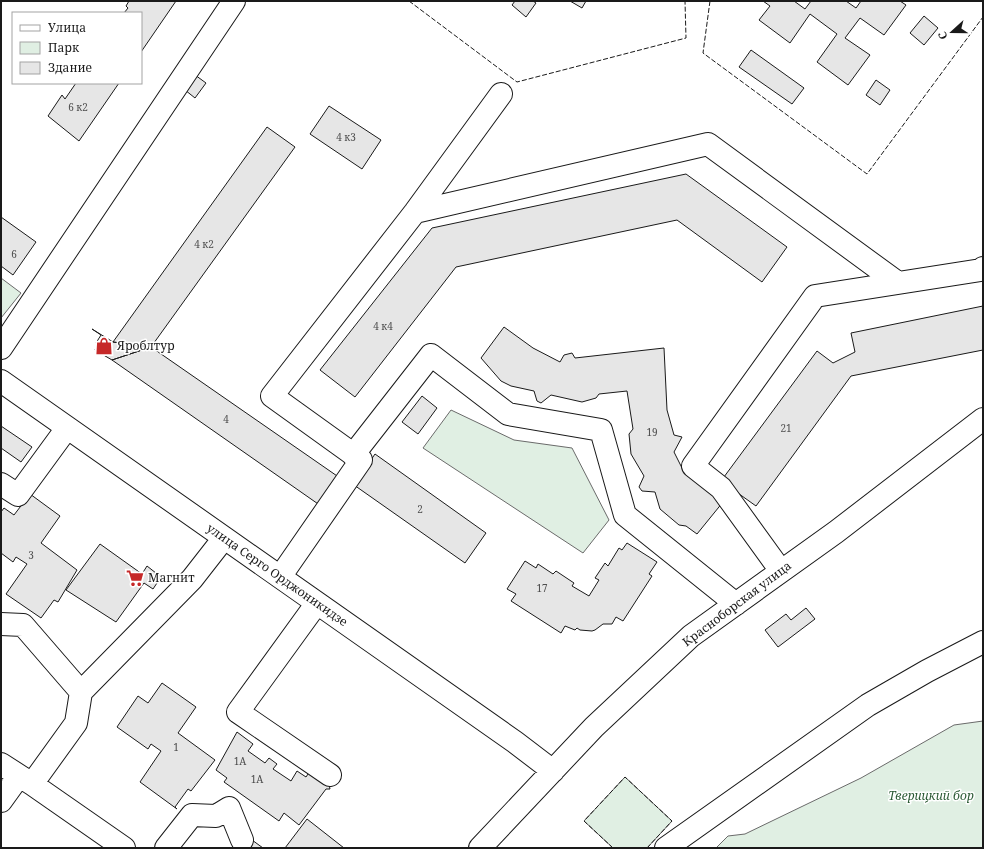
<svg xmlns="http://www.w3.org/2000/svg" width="984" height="849" font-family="'Noto Serif',serif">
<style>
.green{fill:#e0efe3;stroke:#6a6a6a}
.building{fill:#e6e6e6;stroke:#1a1a1a}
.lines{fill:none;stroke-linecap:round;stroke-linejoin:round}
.minor-casing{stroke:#1a1a1a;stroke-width:24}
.minor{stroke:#fff;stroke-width:22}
.fence{stroke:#1a1a1a;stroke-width:1;stroke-dasharray:5 2;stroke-linecap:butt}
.labels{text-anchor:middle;stroke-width:3;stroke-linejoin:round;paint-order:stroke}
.number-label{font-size:10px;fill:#4d4d4d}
.poi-label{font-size:12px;fill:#1a1a1a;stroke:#fff;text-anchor:start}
.street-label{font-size:12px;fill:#1a1a1a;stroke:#fff}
.park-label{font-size:12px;font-style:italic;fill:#2b5a34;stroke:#fff}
</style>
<rect width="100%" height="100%" fill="#fff"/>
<path class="green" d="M1 278 21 293 1 318Z
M451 410 514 440 572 448 609 520 583 553 423 448Z
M983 721V848H716L728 836 745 834 861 778 954 725Z
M625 777 672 821 647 848H613L584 821Z"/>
<path class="building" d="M129 1H176L141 52V13H124L128 8 126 6Z
M515 1H533L536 3 526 17 512 5Z
M570 1H586L582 8Z
M763 1H794L805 9 811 1H846L856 8 861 1H900L906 5 884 35 860 18 845 38 870 55 848 85 817 62 837 34 810 14 790 43 759 20 770 6Z
M924 16 938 28 924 45 910 33Z
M751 50 804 88 792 104 739 67Z
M191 72 206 83 195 98 180 86Z
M876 80 890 90 880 105 866 95Z
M76 83H119L79 141 48 116 62 95 65 99Z
M329 106 381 140 362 169 310 134Z
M267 127 295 147 151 347 113 342Z
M686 174 787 247 762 282 677 220 456 267 355 397 320 370 432 228Z
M1 217 36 242 13 275 1 266Z
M983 306V350L851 376 756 506 721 481 817 351 833 363 855 352 851 333Z
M504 327 533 348 560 362 564 355 572 353 575 358 664 348 667 410 674 435 682 437 674 452 684 472 723 502 697 534 686 526 679 525 660 509 655 492 642 491 639 487 644 476 631 454 629 434 633 429 627 391 599 394 596 398 582 402 551 395 541 403 537 401 534 391 511 386 501 381 481 358Z
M92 329 113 342 151 347 112 360 95 350 98 345 96 343 101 335Z
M151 347 340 478 321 506 112 360Z
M422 396 437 408 418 434 402 422Z
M1 426 32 447 21 462 1 448Z
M375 454 486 533 465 563 354 485Z
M30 494 60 516 41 543 77 570 58 602 54 600 41 618 6 594 27 564 16 557 13 562 1 553V512L4 508 14 515Z
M627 543 657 562 649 574 652 576 623 621 616 617 612 624H603L595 630 592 631 580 630 577 628 575 630 565 626 561 633 511 601 516 594 507 589 525 561 536 568 538 564 553 574 556 571 574 583 572 586 589 596 599 580 595 578 605 563 608 566 619 548 622 550Z
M100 544 142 574 147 566 161 577 153 589 144 583 116 622 66 590Z
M806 608 815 619 778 647 765 630 786 614 791 620Z
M162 683 196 707 178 733 215 760 191 791 188 789 175 807 177 809 140 782 161 751 151 744 148 749 117 727 138 696 148 703Z
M237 732 253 744 248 751 265 763 269 758 277 764 273 769 291 781 297 771 306 777 310 771 328 780 330 789H326L299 825 284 813 279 821 224 782 227 778 216 770Z
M307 819 344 848H285Z
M252 840 263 848H246Z"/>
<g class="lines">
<g class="minor-casing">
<path id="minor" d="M415 212 708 144 898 283
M1 348 234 1
M1 381 515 742 553 771
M353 455 431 355 508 414 601 430 625 515 736 604
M1 484 18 495 67 428
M781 571 721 488 693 466 815 296 981 270 983 268
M280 577 361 460 272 396 415 212 501 94
M317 603 238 712 330 775
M1 624 23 625 81 692
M1 764 32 784 124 848
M32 784 76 723 81 692 192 579 224 538
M1 801 19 776
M166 848 192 815 216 816 229 808 242 840
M480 848 594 727 691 636 836 532 983 419
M666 848 868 705 927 671 983 642"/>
</g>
<use href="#minor" class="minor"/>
<path class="fence" d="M409 1 517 82 686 38 685 1
M710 1 703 53 867 174 983 17
M613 848 584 821 625 777 672 821 647 848"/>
</g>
<defs>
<g id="shop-bare" transform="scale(1.38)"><path d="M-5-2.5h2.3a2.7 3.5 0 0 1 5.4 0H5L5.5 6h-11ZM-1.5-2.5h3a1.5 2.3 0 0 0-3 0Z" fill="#c62828" stroke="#fff" stroke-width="2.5" paint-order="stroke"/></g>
<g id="supermarket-bare" transform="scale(1.38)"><path d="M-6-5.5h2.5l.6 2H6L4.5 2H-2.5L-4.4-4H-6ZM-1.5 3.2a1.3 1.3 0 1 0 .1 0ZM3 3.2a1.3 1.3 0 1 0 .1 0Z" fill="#c62828" stroke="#fff" stroke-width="2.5" paint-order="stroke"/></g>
</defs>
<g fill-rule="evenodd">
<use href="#shop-bare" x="104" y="346"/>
<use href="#supermarket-bare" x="135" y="578"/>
</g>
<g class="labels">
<g class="number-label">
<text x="78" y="111">6 к2</text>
<text x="346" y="141">4 к3</text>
<text x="204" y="248">4 к2</text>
<text x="14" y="258">6</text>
<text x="383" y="330">4 к4</text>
<text x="226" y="423">4</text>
<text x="786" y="432">21</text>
<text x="652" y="436">19</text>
<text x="420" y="513">2</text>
<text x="31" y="559">3</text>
<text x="542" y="592">17</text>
<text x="176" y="751">1</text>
<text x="240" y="765">1А</text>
<text x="257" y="783">1А</text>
</g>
<g class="poi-label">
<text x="117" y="350">Яроблтур</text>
<text x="148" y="582">Магнит</text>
</g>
<g class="street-label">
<text transform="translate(277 575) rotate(35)" y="4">улица Серго Орджоникидзе</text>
<text transform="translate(737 604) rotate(-37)" y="4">Красноборская улица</text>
</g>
<g class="park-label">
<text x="931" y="800">Тверицкий бор</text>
</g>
</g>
<rect width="984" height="849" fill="none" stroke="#1a1a1a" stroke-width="4"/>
<rect x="12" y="12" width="130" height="72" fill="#ffffff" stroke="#a3a3a3"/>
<rect x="20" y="25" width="20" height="6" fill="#ffffff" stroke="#a3a3a3"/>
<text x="48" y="32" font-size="12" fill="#1a1a1a">Улица</text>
<rect x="20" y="42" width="20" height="12" fill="#e0efe3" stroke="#a3a3a3"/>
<text x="48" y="52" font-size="12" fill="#1a1a1a">Парк</text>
<rect x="20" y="62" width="20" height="12" fill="#e6e6e6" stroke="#a3a3a3"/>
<text x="48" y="72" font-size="12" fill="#1a1a1a">Здание</text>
<g transform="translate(952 32) rotate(249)" stroke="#ffffff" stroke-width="3" paint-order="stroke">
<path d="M0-3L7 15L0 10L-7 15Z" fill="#1a1a1a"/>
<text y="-6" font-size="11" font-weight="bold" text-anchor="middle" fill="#1a1a1a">С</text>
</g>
</svg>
